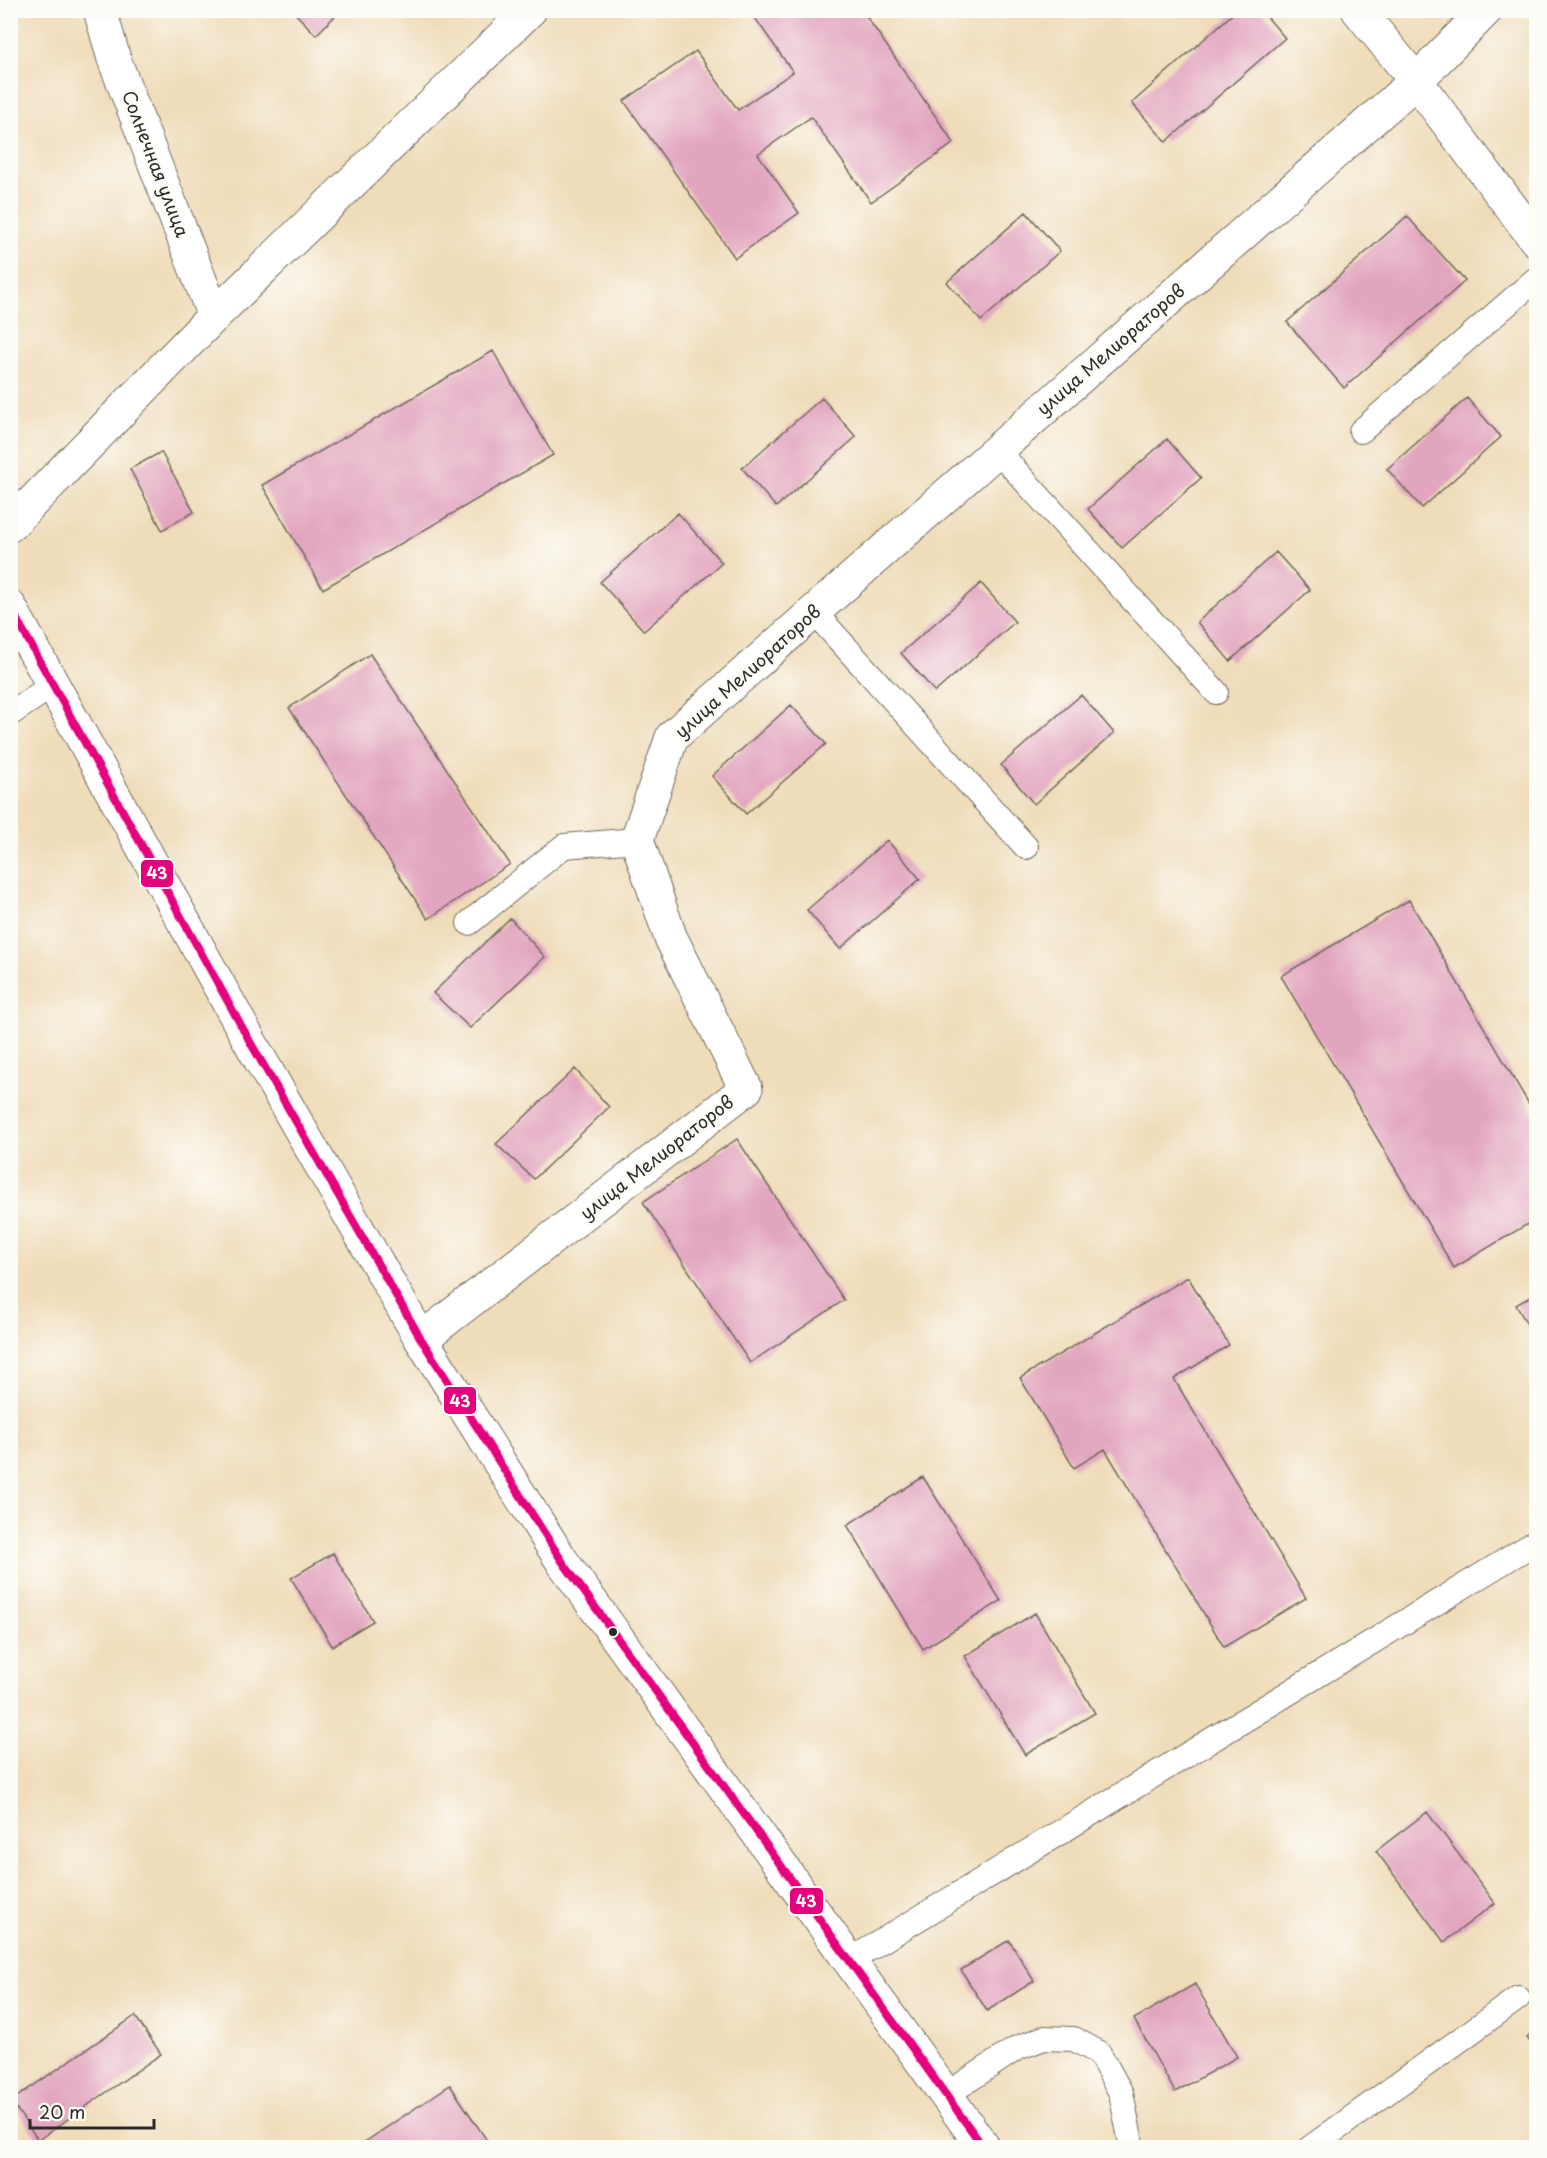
<svg xmlns="http://www.w3.org/2000/svg" width="1547" height="2158" font-family="'Playpen Sans',sans-serif">
<style>
.building{fill:#e2a5bf}
.lines{fill:none;stroke-linecap:round;stroke-linejoin:round}
.lane-casing{stroke:#70695d;stroke-width:26}
.street-casing{stroke:#70695d;stroke-width:35}
.highway-casing{stroke:#70695d;stroke-width:35}
.lane{stroke:#fff;stroke-width:24}
.street{stroke:#fff;stroke-width:33}
.highway{stroke:#fff;stroke-width:33}
.bus-1-casing{stroke:#fdfcf7;stroke-width:12}
.bus-1{stroke:#e5007d;stroke-width:8}
.bus-dot{fill:#2b2b2b;stroke:#fdfcf7;stroke-width:2}
.labels{text-anchor:middle;stroke-width:6;stroke-linejoin:round;paint-order:stroke}
.street-label{font-size:18px;fill:#2b2b2b;stroke:#fdfcf7}
.line-badge{stroke:#fdfcf7;stroke-width:2}
.badge-label{font-size:16px;text-anchor:middle;font-weight:bold;fill:#fff}
</style>
<rect width="100%" height="100%" fill="#fdfcf7"/>
<filter id="ink" filterUnits="userSpaceOnUse"><feTurbulence type="fractalNoise" baseFrequency=".0167" numOctaves="2"/><feDisplacementMap in="SourceGraphic" scale="12" xChannelSelector="R" yChannelSelector="G"/><feConvolveMatrix kernelMatrix="1 2 1 2 8 2 1 2 1" color-interpolation-filters="sRGB"/></filter>
<filter id="wash" filterUnits="userSpaceOnUse"><feTurbulence type="fractalNoise" baseFrequency=".008" numOctaves="4" result="noise"/><feDisplacementMap in="SourceGraphic" scale="24" xChannelSelector="R" yChannelSelector="G"/><feGaussianBlur stdDeviation="1.35" result="paint"/><feColorMatrix in="noise" values="0 0 0 0 0 0 0 0 0 0 0 0 0 0 0 0 0 1.4 0 .05"/><feComposite in="paint" operator="in"/></filter>
<g filter="url(#wash)">
<rect width="100%" height="100%" fill="#efdcb9"/>
<g id="blocks">
<path class="building" d="M292 10H341L316 35Z
M759 10H862L954 143 871 202 811 117 758 154 799 213 735 258 624 101 696 51 738 110 793 72 753 15Z
M1237 10H1261L1285 38 1166 142 1132 103Z
M1026 212 1060 251 981 321 947 282Z
M1407 216 1465 281 1344 388 1287 322Z
M493 351 553 455 323 589 262 485Z
M822 398 856 437 776 507 742 468Z
M1467 398 1501 437 1422 508 1387 469Z
M1167 439 1201 478 1122 548 1088 509Z
M161 452 194 512 162 530 130 469Z
M678 513 722 563 644 631 600 582Z
M1276 552 1310 590 1230 661 1197 622Z
M981 583 1015 622 935 692 901 653Z
M370 654 510 864 428 919 289 708Z
M1081 695 1114 733 1034 804 1001 765Z
M791 705 826 744 746 814 712 776Z
M887 840 920 879 840 949 807 910Z
M1409 900 1536 1116V1219L1454 1268 1281 976Z
M510 918 545 957 470 1028 433 993Z
M575 1069 609 1107 534 1179 496 1144Z
M737 1139 844 1300 750 1363 643 1202Z
M1188 1277 1229 1345 1174 1379 1306 1598 1224 1647 1105 1449 1074 1468 1020 1378Z
M1536 1293V1340L1516 1305Z
M923 1477 1001 1601 923 1649 847 1525Z
M333 1553 373 1621 332 1646 291 1578Z
M1035 1613 1095 1713 1025 1755 965 1656Z
M1427 1812 1495 1903 1444 1942 1376 1851Z
M1009 1940 1034 1981 987 2011 961 1970Z
M1195 1984 1237 2057 1175 2092 1134 2019Z
M135 2016 161 2054 38 2140 11 2101Z
M1536 2031V2050L1527 2038Z
M450 2085 492 2148H369L365 2142Z"/>
</g>
</g>
<g filter="url(#ink)">
<use href="#blocks" fill-opacity="0" stroke="#70695d" stroke-width="1.5"/>
<g class="lines">
<g class="lane-casing">
<path id="lane" d="M1361 431 1536 279
M997 450 1216 692
M814 612 1026 847
M10 714 53 685
M469 923 564 846 637 840
M849 1961 1536 1542
M946 2095 1017 2048 1044 2038 1074 2039 1099 2053 1121 2093 1132 2148
M1310 2148 1518 1998"/>
</g>
<g class="street-casing">
<path id="street" d="M100 10 114 59 214 316
M1358 10 1416 81 1536 240
M10 525 214 316 530 10
M421 1339 746 1089 670 936 637 840 672 737 1416 81 1486 10"/>
</g>
<g class="highway-casing">
<path id="highway" d="M10 607 253 1047 421 1339 562 1561 984 2148"/>
</g>
<use href="#lane" class="lane"/>
<use href="#street" class="street"/>
<use href="#highway" class="highway"/>
<g class="bus-1-casing">
<path id="bus-1" d="M10 607 253 1047 421 1339 562 1561 984 2148"/>
</g>
<use href="#bus-1" class="bus-1"/>
</g>
</g>
<circle class="bus-dot" cx="613" cy="1632" r="5"/>
<g class="labels">
<g class="street-label">
<text transform="translate(155 164) rotate(69)" y="6">Солнечная улица</text>
<text transform="translate(1111 350) rotate(-41)" y="6">улица Мелиораторов</text>
<text transform="translate(748 672) rotate(-42)" y="6">улица Мелиораторов</text>
<text transform="translate(657 1158) rotate(-38)" y="6">улица Мелиораторов</text>
</g>
</g>
<g class="line-badge">
<rect x="140" y="859" width="34" height="29" rx="6" fill="#e5007d"/>
<rect x="443" y="1386" width="34" height="29" rx="6" fill="#e5007d"/>
<rect x="789" y="1887" width="35" height="28" rx="6" fill="#e5007d"/>
</g>
<g class="badge-label">
<text x="157" y="879">43</text>
<text x="460" y="1407">43</text>
<text x="806" y="1907">43</text>
</g>
<rect width="1547" height="2158" fill="none" stroke="#fdfcf7" stroke-width="36"/>
<path d="M30 2119v9h124v-9" fill="none" stroke="#2b2b2b" stroke-width="3"/>
<text x="39" y="2119" font-size="18" fill="#2b2b2b" stroke="#fdfcf7" stroke-width="4.5" paint-order="stroke">20 m</text>
</svg>
